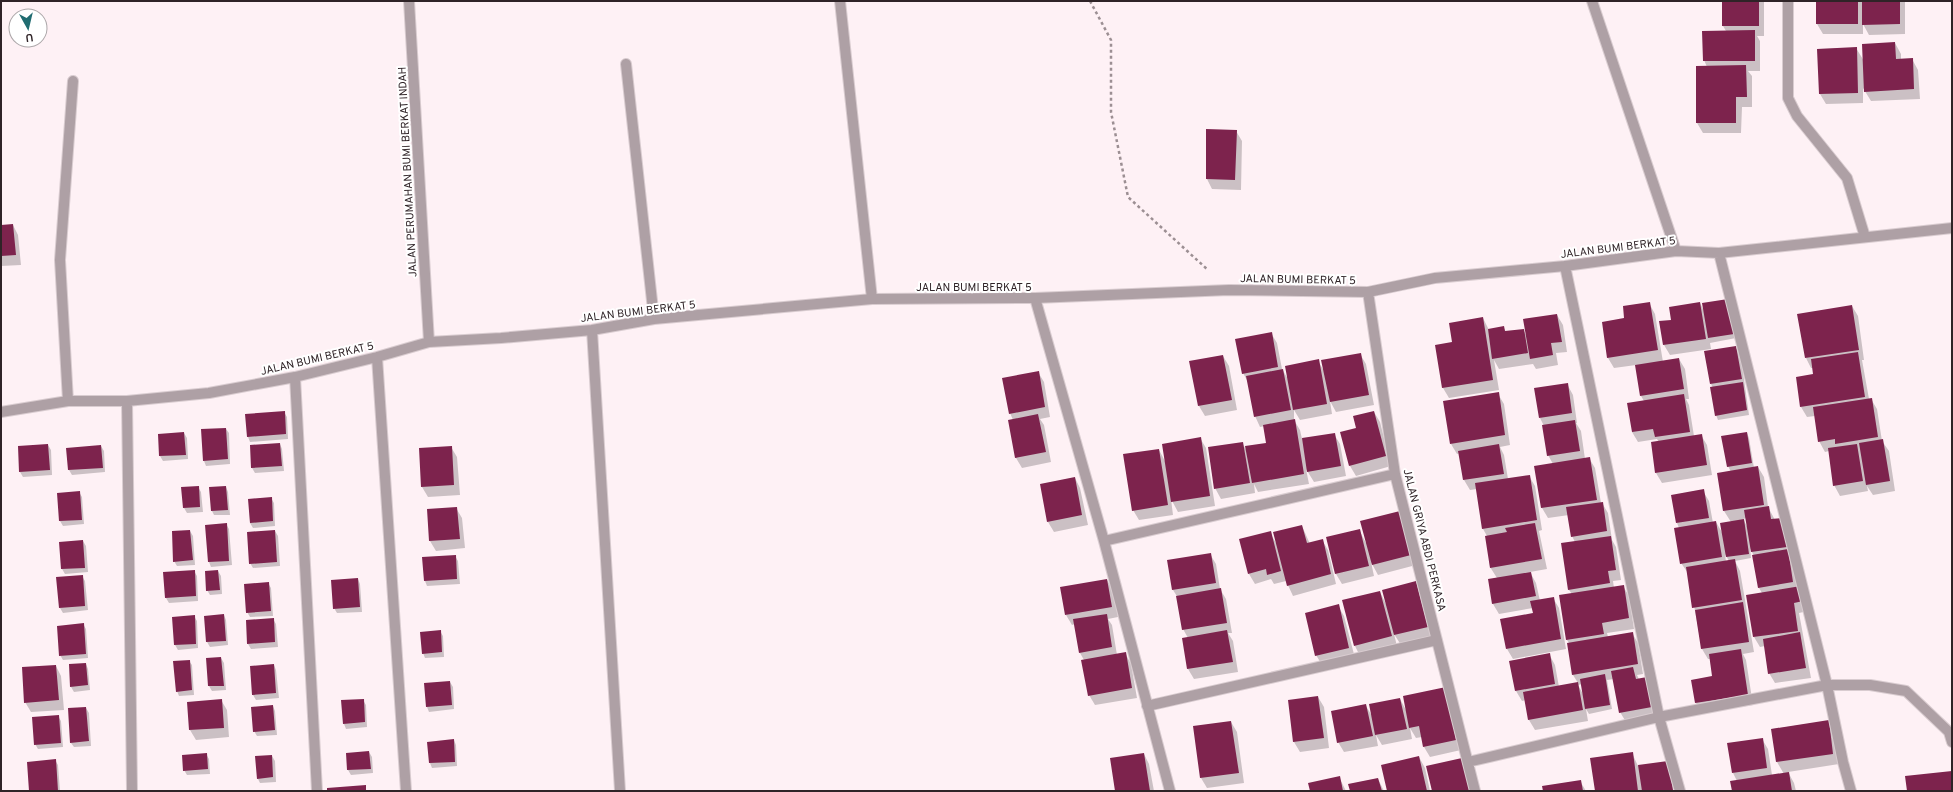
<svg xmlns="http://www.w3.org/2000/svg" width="1953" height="792" font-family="Overpass,sans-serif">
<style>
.shadow{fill:#0003;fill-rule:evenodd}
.building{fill:#7d234d}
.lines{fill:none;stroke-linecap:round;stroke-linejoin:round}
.street-casing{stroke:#d9ccd0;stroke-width:12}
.path{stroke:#9c8f93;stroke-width:2.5;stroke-dasharray:3 3;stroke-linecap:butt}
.street{stroke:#aea0a5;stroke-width:10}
.labels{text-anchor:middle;stroke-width:4;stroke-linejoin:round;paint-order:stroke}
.street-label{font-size:11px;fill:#2f2327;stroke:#fff}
</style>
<rect width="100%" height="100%" fill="#fef1f5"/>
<path class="shadow" d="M1723 1H1764V36H1757L1760 41V71H1748L1752 76V107H1742L1741 133H1703L1697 123 1707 67 1704 60 1726 31 1723 26Z
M1817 1H1905V34L1869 35 1863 24V34H1823L1817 24Z
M1895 43 1901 54V60L1912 59 1918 70 1920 99 1871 101 1863 88V103L1826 104 1820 94 1818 49 1856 48 1864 61Z
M1236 131 1242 141 1241 190 1212 189 1207 179Z
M13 225 18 235 21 265 1 266V226Z
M1728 300 1736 338 1710 343 1711 349 1670 355 1664 345 1672 321 1700 303 1704 311Z
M1649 303 1655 314 1663 362 1679 359 1685 369 1689 399H1686L1689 405 1694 436 1701 435 1707 445 1712 475 1662 483 1656 473 1659 442 1657 439 1638 442 1632 432 1644 401 1641 396 1636 365 1614 368 1608 358 1603 323 1625 319Z
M1852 306 1858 316 1864 360H1862L1869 399H1871L1877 409 1882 441 1889 451 1895 491 1873 495 1867 486 1868 491 1840 496 1834 485 1829 451 1825 452 1819 441 1815 416 1807 417 1801 407 1797 378 1814 375 1813 368H1811L1806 358Z
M1557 315 1563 325 1567 352 1556 353 1558 365 1536 369 1533 364 1499 369 1494 360 1499 390 1449 398 1443 388 1436 346 1453 343 1483 318 1489 330 1503 327 1506 332 1523 330 1527 336Z
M1271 333 1277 343 1282 369 1288 379 1318 361 1324 371 1360 354 1366 364 1374 405 1336 412 1330 401 1332 414 1300 420 1294 410V420L1300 430 1302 439 1334 434 1340 444 1346 476 1314 482 1306 469 1309 484 1258 492 1254 484 1255 493 1221 499 1215 488 1242 443 1247 451 1268 443 1265 426 1260 427 1255 416 1248 382 1243 373Z
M1736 348 1741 358 1749 415 1718 420 1716 415 1713 388 1711 384Z
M1223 356 1229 366 1237 410 1205 416 1199 406Z
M1038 372 1044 382 1050 417 1040 419 1044 425 1051 462 1022 468 1016 458 1013 420 1010 413Z
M1567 384 1573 395 1577 423H1576L1581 431 1585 459 1589 458 1595 468 1601 503H1602L1608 513 1612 540 1616 547 1621 580 1613 581 1614 588 1623 586 1629 596 1634 629 1607 633 1608 637 1632 633 1638 643 1643 674 1637 675 1657 717 1626 722 1620 712 1614 679 1607 680 1612 709 1589 714 1586 709 1588 721 1535 730 1529 720 1526 700 1522 701 1516 691 1511 661 1549 654 1555 665 1559 687 1578 683 1573 675 1569 643 1567 640 1572 594 1569 590 1575 542 1572 536 1569 515 1548 518 1542 508 1535 467 1553 464 1548 455 1544 426 1540 418ZM1582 684 1583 694 1578 685Z
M1498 394 1504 404 1510 445 1500 447 1504 455 1508 479 1529 476 1535 486 1542 530 1539 531 1547 569 1530 572 1536 583 1540 601 1553 598 1559 608 1566 649 1513 659 1507 649 1534 614 1533 608 1499 614 1493 604 1489 580 1497 578 1490 567 1487 536 1483 529 1477 489 1470 490 1464 480 1460 453 1457 454 1451 444Z
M284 412 287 417 288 439 250 442 248 437 246 415Z
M1374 412 1380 422 1391 466 1356 476 1350 466 1357 429Z
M226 429 229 433 230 464 206 466 204 461Z
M184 433 187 438 188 459 163 461 160 456 159 435Z
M1747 433 1749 438 1754 468 1758 467 1764 477 1768 507 1775 520 1782 519 1793 560 1797 588 1808 611 1799 613 1811 678 1775 683 1769 673 1765 646 1760 647 1754 637 1747 596 1762 593 1759 588 1754 556 1750 548 1751 558 1735 561 1740 571 1754 652 1743 654 1746 660 1753 705 1702 713 1696 703 1692 680 1713 677 1710 659H1708L1702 649 1688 573 1681 563 1679 528 1677 523 1703 491 1709 501 1713 523 1716 522 1723 534 1731 522 1724 511 1731 472 1728 466ZM1747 518 1748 528 1743 519ZM1725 554 1729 561 1726 562Z
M1200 438 1206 448 1215 506 1178 512 1171 499 1173 515 1139 520 1133 510 1159 450 1166 463Z
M280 444 282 449 284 471 255 473 252 468 251 446Z
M48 445 51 450 52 475 23 477 20 472Z
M101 446 104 451 105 472 72 475 69 470Z
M451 447 457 457 460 495 428 497 422 487Z
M1075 478 1080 488 1088 525 1054 532 1048 522Z
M198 487 201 492 203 512 187 513 184 508Z
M226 487 228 492 230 515H214L212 511Z
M79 492 82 497 84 524 63 526 60 521Z
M271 498 274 503 275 526 253 528 250 523 249 500Z
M456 508 462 518 465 548 436 551 430 541Z
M1400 512 1416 565 1378 575 1371 562 1374 576 1342 584 1336 574 1327 538 1359 530 1366 543Z
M226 524 229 529 232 565 211 567 209 562Z
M1302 526 1310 544 1322 540 1328 550 1336 584 1293 596 1286 581 1274 584 1271 579 1255 584 1249 574 1270 533 1276 543Z
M190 531 193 536 195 565 177 566 174 561Z
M275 531 278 536 280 566 253 568 250 563Z
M83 541 86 546 88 572 65 574 62 569 60 543Z
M1210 554 1216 564 1220 589 1226 599 1232 633H1228L1233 641 1238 672 1194 679 1188 669 1183 638H1188L1183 629 1178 598 1173 590 1168 561Z
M455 556 458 561 460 584 427 586 425 581 423 558Z
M194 571 197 576 198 601 169 603 166 598 164 573Z
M218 571 221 576 222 594 210 595 207 590Z
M82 576 85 581 88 610 63 613 60 608Z
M358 579 360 584 362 612 337 613 334 608Z
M1107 580 1113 590 1118 617 1108 619 1112 625 1117 655 1125 653 1131 664 1137 698 1095 705 1089 695 1084 660 1080 653 1075 624 1072 625 1066 615Z
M1416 582 1422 592 1433 637 1401 645 1394 634 1397 646 1360 656 1355 646 1380 592 1386 604Z
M268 583 271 588 273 616 250 617 247 612Z
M1338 606 1344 616 1355 658 1322 665 1316 655Z
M224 615 226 620 228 645 210 647 207 642Z
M194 616 197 621 198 648 178 650 175 645Z
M273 619 276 624 278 647 251 649 248 644Z
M83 624 86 629 88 658 63 660 60 655Z
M440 631 443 636 444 657 425 658 423 653Z
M221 658 224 663 226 690 212 691 209 686 208 659Z
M189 661 192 665 194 695 179 696 177 691Z
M86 664 88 669 90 690 74 692 71 687Z
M274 665 276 670 279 698 256 700 253 695 251 667Z
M56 666 61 676 64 710 31 712 25 702Z
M450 682 453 687 454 709 429 712 427 707Z
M1445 689 1461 750 1430 757 1424 747 1422 737 1416 738 1410 728 1412 739 1382 745 1376 735 1378 746 1344 752 1338 742 1366 706 1372 716 1400 699 1406 710Z
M1318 697 1324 707 1329 748 1300 752 1294 742 1289 701Z
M221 700 227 710 229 737 196 740 190 730Z
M363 700 366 705 367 727 346 729 344 724Z
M273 706 275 711 277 735 257 736 254 731Z
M86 708 89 713 91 746 74 747 71 743Z
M58 716 61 721 63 747 38 749 35 744Z
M1828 721 1834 731 1839 764 1788 772 1794 783 1796 791H1733L1737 781 1733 773 1762 739 1768 749 1772 775 1784 774 1777 762 1772 729Z
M1231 722 1237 732 1244 783 1207 788 1201 778 1194 727Z
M454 740 456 745 457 766 432 768 430 763 428 743Z
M369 752 372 757 373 773 351 775 348 770Z
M1632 753 1638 766 1670 767 1674 788 1656 791H1596Z
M206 754 209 759 210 774 187 775 184 770Z
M1144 754 1149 764 1154 791H1116Z
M272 756 275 761 276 782 260 783 258 779Z
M1419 757 1425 768 1430 791H1388Z
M55 760 58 765 60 791H30Z
M1339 777 1346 791H1311Z
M1378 779 1384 791H1351Z
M1580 781 1586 791H1544Z"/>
<path class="building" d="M1722 1H1759V26H1722Z
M1816 1H1858V24H1816Z
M1862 1H1900V24L1862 25Z
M1755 30V61H1703L1702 31Z
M1895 42 1896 59 1913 58 1914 89 1864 92 1862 44Z
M1857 47 1858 93 1819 94 1817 49Z
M1746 65 1747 97H1736V123H1696V66Z
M1206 129 1237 130 1235 180 1206 179Z
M13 224 16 255 1 256V225Z
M1728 299 1734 334 1708 338 1702 303Z
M1650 302 1658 350 1607 358 1602 322 1624 318 1623 306Z
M1700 302 1706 339 1663 345 1659 321 1671 320 1669 307Z
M1852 305 1859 350 1805 358 1797 314Z
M1557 314 1562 342 1551 343 1553 355 1530 359 1523 319Z
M1483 317 1493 380 1442 388 1435 345 1452 342 1449 323Z
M1504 326 1505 331 1524 329 1528 353 1492 359 1488 329Z
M1272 332 1278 367 1242 374 1235 339Z
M1736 346 1742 379 1710 384 1704 351Z
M1858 352 1865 397 1800 407 1796 377 1813 374 1811 359Z
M1361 353 1369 395 1330 402 1321 360Z
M1223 355 1232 400 1198 406 1189 361Z
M1679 358 1684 389 1640 396 1635 365Z
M1319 359 1327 404 1293 410 1285 366Z
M1283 369 1291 410 1254 417 1246 376Z
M1039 371 1045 407 1009 414 1002 378Z
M1743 382 1747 410 1715 416 1710 387Z
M1568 383 1572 413 1539 418 1534 388Z
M1499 392 1505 435 1450 444 1443 401Z
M1684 394 1690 432 1655 437 1653 429 1632 432 1627 403Z
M1872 398 1878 437 1835 444V439L1818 442 1813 407Z
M285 411 286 434 247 437 245 414Z
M1374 411 1386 456 1349 466 1340 432 1356 428 1353 416Z
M1038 414 1046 452 1015 458 1008 420Z
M1295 419 1304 474 1252 483 1245 446 1266 443 1263 425Z
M1575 420 1580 451 1547 456 1542 425Z
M226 428 228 459 203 461 201 429Z
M184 432 186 455 159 456 158 434Z
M1747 432 1752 463 1727 467 1721 436Z
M1335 433 1341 466 1307 472 1302 438Z
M1702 434 1707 465 1655 473 1651 442Z
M1201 437 1210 496 1171 502 1162 444Z
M1883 439 1890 481 1866 485 1859 443Z
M1243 442 1250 483 1214 489 1208 447Z
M280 443 282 466 251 468 250 445Z
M48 444 50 470 19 472 18 446Z
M1499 444 1504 474 1463 480 1458 451Z
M1857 444 1863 481 1833 486 1828 448Z
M101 445 103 468 68 470 66 448Z
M452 446 454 485 421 487 419 448Z
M1159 449 1168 505 1132 511 1123 454Z
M1590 457 1597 500 1541 508 1534 466Z
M1758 466 1764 505 1723 511 1717 473Z
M1530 475 1537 520 1482 529 1475 483Z
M1075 477 1082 515 1047 522 1040 484Z
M199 486 200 507 183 508 181 487Z
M226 486 228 510 211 511 209 487Z
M1704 489 1709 518 1676 523 1671 495Z
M80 491 82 520 59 521 57 493Z
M272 497 273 521 250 523 248 499Z
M1603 502 1607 531 1571 537 1566 507Z
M1769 506 1771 519 1782 518 1787 547 1751 552 1744 510Z
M457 507 460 539 429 541 427 509Z
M1400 511 1411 555 1372 565 1360 521Z
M1744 519 1749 554 1726 557 1720 523Z
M1716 521 1722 557 1680 564 1674 528Z
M227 523 229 561 208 562 205 525Z
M1535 523 1542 559 1490 568 1485 536 1507 532 1505 528Z
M1302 525 1307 543 1323 539 1331 574 1287 586 1273 532Z
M1360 529 1369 566 1335 574 1326 537Z
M190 530 193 560 173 562 172 531Z
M275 530 277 562 249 564 247 532Z
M1271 531 1281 571 1267 575 1266 569 1248 574 1239 539Z
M1611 536 1616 570 1608 571 1610 583 1568 590 1561 543Z
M83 540 85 568 61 569 59 542Z
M1788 549 1793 582 1758 588 1752 555Z
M1211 553 1216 583 1172 590 1167 560Z
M456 555 457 579 424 581 422 557Z
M1735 559 1742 600 1692 608 1686 567Z
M195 570 196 596 165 598 163 572Z
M218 570 220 590 206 591 205 571Z
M1531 572 1536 596 1492 604 1488 579Z
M83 575 85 606 59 608 56 577Z
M358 578 360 607 333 609 331 580Z
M1107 579 1112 607 1065 615 1060 587Z
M1416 581 1428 627 1394 635 1382 590Z
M269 582 271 611 246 613 244 584Z
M1624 585 1629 618 1602 623 1604 634 1566 640 1559 595Z
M1801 586 1803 601 1794 603 1798 631 1753 637 1746 595Z
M1221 588 1227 623 1182 630 1176 596Z
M1380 591 1392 636 1354 646 1342 600Z
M1554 597 1561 639 1506 649 1500 619 1533 613 1530 601Z
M1743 602 1749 642 1701 649 1695 610Z
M1339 604 1349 648 1315 656 1305 613Z
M224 614 226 641 206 642 204 616Z
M1107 614 1112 647 1079 653 1073 619Z
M195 615 196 644 174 645 172 617Z
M274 618 275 642 247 644 246 620Z
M84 623 86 654 59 656 57 626Z
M441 630 442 652 422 654 420 632Z
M1227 630 1233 662 1187 669 1182 638Z
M1633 632 1638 664 1572 675 1567 643Z
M1800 632 1806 668 1768 674 1763 639Z
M1741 649 1748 695 1695 703 1691 680 1712 676 1709 654Z
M1126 652 1132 688 1088 696 1081 660Z
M1550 653 1555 684 1515 691 1509 661Z
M221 657 224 686H208L206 658Z
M190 660 192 690 176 692 173 661Z
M86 663 88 685 70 687 69 664Z
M274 664 276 693 252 695 250 666Z
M56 665 59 700 24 703 22 667Z
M1633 667 1636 679 1647 677 1652 707 1619 713 1611 671Z
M1605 674 1610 705 1585 709 1580 679Z
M450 681 452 705 426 707 424 683Z
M1578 682 1583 710 1528 720 1523 692Z
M1446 687 1456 740 1423 747 1419 726 1409 728 1403 696Z
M1318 696 1324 738 1293 742 1288 700Z
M1400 698 1407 729 1375 735 1369 704Z
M222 699 224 728 189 730 187 702Z
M364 699 365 722 343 724 341 700Z
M1366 704 1373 736 1337 743 1331 711Z
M273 705 275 730 253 732 251 707Z
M86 707 89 741 70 743 68 708Z
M59 715 61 743 34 745 32 717Z
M1829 720 1833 754 1776 762 1771 729Z
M1231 721 1239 773 1200 778 1193 726Z
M1763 738 1767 768 1732 773 1727 743Z
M454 739 455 762 429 763 427 742Z
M369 751 371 769 347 770 346 753Z
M1633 752 1638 791H1595L1590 758Z
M207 753 208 769 183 771 182 755Z
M1144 753 1150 791H1115L1110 758Z
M272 755 273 777 257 779 255 756Z
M1419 756 1427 791H1387L1381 765Z
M1462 758 1470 791H1432L1426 766Z
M56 759 58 791H29L27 762Z
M1668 761 1673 790 1642 791 1638 765Z
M1952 771V791H1907L1905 776Z
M1789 772 1792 791H1732L1730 781Z
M1340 776 1343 791H1310L1308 783Z
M1378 778 1382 791H1350L1348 784Z
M1581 780 1583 791H1543L1542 786Z
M366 785V791H327V788Z"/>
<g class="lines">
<g class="street-casing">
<path id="street" d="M409 1 429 342
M840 1 872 299
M1592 1 1676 251
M1788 1V98L1797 116 1847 178 1865 237
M626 64 654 319
M1719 253 1827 685 1843 762 1851 791
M1565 266 1659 717 1680 791
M1368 292 1395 474 1475 791
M1035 298 1104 541 1170 791
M592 330 620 791
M377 357 406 791
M295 377 317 791
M68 401 60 260 73 81
M127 401 132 791
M1 412 68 401H127L209 393 295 377 377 357 429 342 501 338 592 330 654 319 872 299 1035 298 1229 290 1368 292 1435 278 1565 266 1676 251 1719 253 1952 228
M1104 541 1395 474
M1147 706 1437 640
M1468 762 1659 717 1827 685H1870L1906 691 1949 732 1952 742"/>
</g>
<path class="path" d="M1090 1 1111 40V112L1128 197 1208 270"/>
<use href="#street" class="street"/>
</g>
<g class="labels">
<g class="street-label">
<text transform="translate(407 172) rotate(-93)" y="4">JALAN PERUMAHAN BUMI BERKAT INDAH</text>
<text transform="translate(1618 247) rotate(-7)" y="4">JALAN BUMI BERKAT 5</text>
<text transform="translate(1298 279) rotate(1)" y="4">JALAN BUMI BERKAT 5</text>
<text x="974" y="291">JALAN BUMI BERKAT 5</text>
<text transform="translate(638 311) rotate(-7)" y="4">JALAN BUMI BERKAT 5</text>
<text transform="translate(317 358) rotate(-13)" y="4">JALAN BUMI BERKAT 5</text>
<text transform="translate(1425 540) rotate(76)" y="4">JALAN GRIYA ABDI PERKASA</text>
</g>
</g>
<rect width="1953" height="792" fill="none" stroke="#2f2327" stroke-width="4"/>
<g transform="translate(28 28) rotate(172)"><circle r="19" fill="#ffffff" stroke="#aca7a9"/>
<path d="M0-3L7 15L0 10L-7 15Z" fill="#206c71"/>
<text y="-6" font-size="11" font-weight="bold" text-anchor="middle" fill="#2f2327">U</text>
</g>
</svg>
